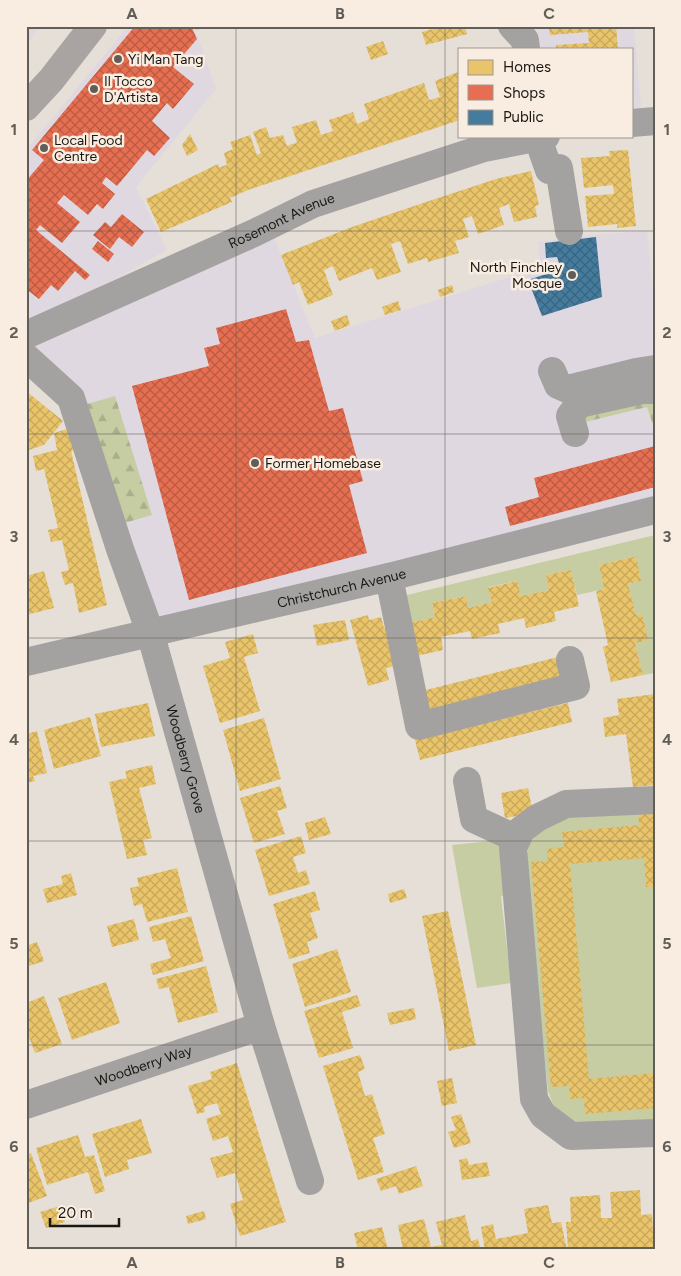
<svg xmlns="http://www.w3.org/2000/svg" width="681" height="1276" font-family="Figtree,sans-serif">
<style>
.commercial{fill:#e0d8e1}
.grass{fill:#c6cda3}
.forest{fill:url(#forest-firs)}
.homes{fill:url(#homes-cross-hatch)}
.shops{fill:url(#shops-cross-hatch)}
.public{fill:url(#public-cross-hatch)}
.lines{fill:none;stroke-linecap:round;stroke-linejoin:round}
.minor{stroke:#a4a2a0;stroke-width:28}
.major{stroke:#a9a4a1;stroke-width:28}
.grid{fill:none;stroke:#615d57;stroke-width:1;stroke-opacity:0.55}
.poi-dot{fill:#615d57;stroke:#f8ede0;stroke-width:2}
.labels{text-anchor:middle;stroke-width:5;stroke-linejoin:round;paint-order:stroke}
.poi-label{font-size:14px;fill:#1a1712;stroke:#f8ede0;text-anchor:start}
.street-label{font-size:14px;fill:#1a1712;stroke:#f8ede0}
.neatline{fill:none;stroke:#615d57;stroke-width:2}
.grid-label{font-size:16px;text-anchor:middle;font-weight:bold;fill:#615d57}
</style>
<defs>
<pattern id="forest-firs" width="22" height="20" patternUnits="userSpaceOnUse" patternTransform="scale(1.25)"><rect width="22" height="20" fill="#c6cda3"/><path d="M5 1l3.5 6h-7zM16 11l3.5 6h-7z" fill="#aaaf8b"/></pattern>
<pattern id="homes-cross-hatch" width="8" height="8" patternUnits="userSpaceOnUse" patternTransform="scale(1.25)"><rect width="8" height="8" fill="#e9c46a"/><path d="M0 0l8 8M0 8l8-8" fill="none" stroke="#c7a85b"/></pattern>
<pattern id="shops-cross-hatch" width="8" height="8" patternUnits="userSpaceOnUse" patternTransform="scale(1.25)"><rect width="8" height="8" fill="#e76f51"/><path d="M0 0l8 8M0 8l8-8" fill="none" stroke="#ba5a42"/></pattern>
<pattern id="public-cross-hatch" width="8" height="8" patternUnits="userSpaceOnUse" patternTransform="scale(1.25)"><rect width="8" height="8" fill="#457b9d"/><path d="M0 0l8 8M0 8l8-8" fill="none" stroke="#39647f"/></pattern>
</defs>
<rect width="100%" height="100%" fill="#e5dfd8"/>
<path class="commercial" d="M26 26H40L26 46Z
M128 26H194L216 89 136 187 167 250 27 329 26 150Z
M510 26H634L643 130 632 128V49H527Z
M647 231 655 308V503L150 632 69 396 26 337 273 235 315 338 516 275 540 259 538 242 593 235Z"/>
<path class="grass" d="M655 535V673L643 675 635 643 642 614 636 615 628 584 641 581 635 556 599 565 604 589 577 595 571 570 546 575 549 590 521 596 517 581 489 587 492 602 468 608 465 596 432 603 435 617 405 624 399 597Z
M655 808V1123L595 1128 569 1119 555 1109 548 1091 525 863 530 841 550 823 574 813Z
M501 840 511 887 501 897 511 983 477 988 452 845Z"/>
<path class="forest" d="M115 396 152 515 121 524 84 405Z
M655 398V431L647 407 581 423 590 402Z"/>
<path class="homes" d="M195 26H207L208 27 196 30Z
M443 26H465L467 34 426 45 422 32Z
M549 26H616L618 49H556V45L589 43 588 32 550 35Z
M383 41 388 54 371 60 366 47Z
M458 72 460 78V120L248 190 230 198 232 202 161 232 146 199 218 164 223 174 220 167 227 165 224 153 233 149 230 142 250 135 257 155 261 153 253 132 266 127 270 138 283 135 287 146 292 144 297 143 292 127 316 120 321 135 333 131 329 120 353 112 357 124 369 119 364 104 424 83 429 100 440 97 435 81Z
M190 134 198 150 187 156 182 145Z
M628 150 636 226 617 228V224L588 227 585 196 614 194 613 185 584 188 581 158 610 156 609 151Z
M531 171 539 205 535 206 537 217 514 222 509 204 499 208 504 225 478 234 472 216 463 219 469 237 455 241 459 253 428 262 427 258 408 264 400 241 391 244 401 272 377 280 372 268 339 281 333 266 324 270 333 295 308 305 299 282 293 285 281 255 352 227 423 203 496 179Z
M452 285 454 292 440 297 438 290Z
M398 301 401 310 385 315 382 307Z
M347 315 350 325 335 331 331 321Z
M26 391 63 421 44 445 26 451Z
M70 428 77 450 71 451 107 605 79 613 73 583 65 585 61 572 69 570 62 540 51 542 48 530 58 528 44 469 36 471 33 456 57 450 54 433Z
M636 556 641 581 628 584 636 615 642 614 648 640 635 643 643 675 611 682 603 647 608 645 596 591 604 589 599 565Z
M571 570 579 606 554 612 556 621 526 628 524 618 498 624 500 633 472 639 470 631 441 637 443 650 412 657 405 624 435 617 432 603 466 596 468 608 492 602 488 588 517 581 521 596 549 590 546 575Z
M44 571 54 608 26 615V576Z
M368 615 369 620 381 617 384 628 392 625 403 664 386 668 389 680 368 686 350 620Z
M345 620 349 640 317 646 313 625Z
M253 634 258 653 244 657 260 711 220 723 203 666 230 658 225 642Z
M558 657 563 676 423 712 418 692Z
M655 694V785L633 787 626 734 605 737 603 718 619 715 617 699Z
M148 703 155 736 101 747 95 714Z
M568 703 572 722 420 760 415 740Z
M90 717 101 756 54 769 44 730Z
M264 718 281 779 240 791 223 730Z
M37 731 47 773 33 776 35 781 26 783V734Z
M152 765 156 784 139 788 152 838 143 840 147 855 127 859 109 782 127 778 125 771Z
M280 786 287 808 277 811 285 834 254 843 240 798Z
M528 788 533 813 505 818 501 793Z
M655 809V887H646L644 858 570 864 589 1079 655 1073V1108L585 1114 584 1098 570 1099 569 1086 551 1087 531 862 548 861 547 849 564 847 562 832 639 825 638 811Z
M325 817 331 834 309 840 305 823Z
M301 836 306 853 293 857 298 873 306 870 310 884 269 896 255 850Z
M177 868 188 912 147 922 142 904 134 906 130 888 139 886 137 878Z
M71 873 77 895 47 903 43 889 63 884 61 876Z
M404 889 407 898 390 903 388 894Z
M315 891 320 910 310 913 318 938 307 942 310 953 289 959 273 904Z
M448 911 476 1045 449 1051 422 916Z
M191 916 204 961 153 975 150 964 171 958 165 939 153 942 149 927Z
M134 919 139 940 112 947 107 926Z
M37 942 44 961 26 967V946Z
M337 949 351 992 305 1007 292 964Z
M206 966 218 1012 178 1023 169 987 159 989 156 979Z
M106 982 120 1023 72 1040 58 998Z
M357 995 361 1006 342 1012 353 1048 319 1058 304 1011Z
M44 996 62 1044 35 1053 26 1029V1003Z
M414 1008 416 1019 390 1025 387 1013Z
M360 1055 365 1069 358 1072 365 1096 372 1094 385 1134 373 1138 384 1172 358 1180 323 1066Z
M237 1063 286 1222 240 1236 230 1204 243 1200 235 1173 217 1178 210 1158 233 1152 228 1136 213 1141 206 1119 221 1114 217 1103 204 1107 205 1112 197 1114 188 1086 212 1079 210 1072Z
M452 1078 457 1103 442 1106 437 1081Z
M461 1114 471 1143 454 1148 448 1132 456 1130 451 1117Z
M141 1119 152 1153 127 1160 129 1169 105 1177 92 1134Z
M78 1135 85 1157 94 1155 105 1191 95 1194 88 1172 47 1185 36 1148Z
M31 1153 47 1196 26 1204V1155Z
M467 1158 469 1165 487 1162 490 1176 462 1180 459 1160Z
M416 1166 423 1186 399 1194 396 1186 381 1191 376 1179Z
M640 1190 641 1215 652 1214 654 1250H568L566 1222H571L570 1197 600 1195 601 1218H612L610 1192Z
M548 1205 552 1223 561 1222 567 1250H485L481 1227 493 1224 496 1239 528 1233 524 1209Z
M60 1206 65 1222 46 1228 40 1212Z
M204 1211 206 1219 188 1224 186 1216Z
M465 1215 471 1241 478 1239 481 1250H403L398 1225 424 1219 431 1247 442 1245 436 1222Z
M382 1227 388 1250H358L354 1233Z"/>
<path class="shops" d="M135 26H191L197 39 173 67 194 84 173 109 167 103 152 121 170 138 154 156 147 150 117 186 106 177 102 183 115 194 103 209 97 204 88 215 64 195 57 203 80 222 62 243 40 225 36 230 90 275 85 280 75 271 58 291 51 285 39 299 26 289V181L44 160 32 150Z
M122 214 144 232 132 247 119 237 110 249 93 235 105 222 111 227Z
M98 241 114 254 108 262 92 249Z
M286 309 296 342 309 340 329 411 343 408 363 481 349 485 367 553 189 600 132 386 209 366 204 348 220 344 216 328Z
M655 446V487L510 526 505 507 539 497 534 478Z"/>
<path class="public" d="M596 237 602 297 542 316 528 280 561 269 557 257 546 258 545 243Z"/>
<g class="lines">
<g class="minor">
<path d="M512 26 525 40 526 49"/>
<path d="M632 123 655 121"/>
<path d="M537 136 549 170 559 168 569 231"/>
<path id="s1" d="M26 335 254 233 313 204 484 148 546 136"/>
<path id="s2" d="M26 357 71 398 120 549 150 632 261 1026 310 1181"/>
<path d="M552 371 558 385 567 389 636 372 655 369"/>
<path d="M575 433 570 416 579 404 642 390H655"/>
<path d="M389 577 419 726 576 686 570 660"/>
<path id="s3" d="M26 662 389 577 655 510"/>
<path d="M467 781 474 819 517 839"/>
<path d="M655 800 566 804 537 818 521 830 513 848 534 1099 543 1115 571 1136 655 1133"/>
<path id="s4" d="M26 1105 261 1026"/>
</g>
<path class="major" d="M26 107 51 80 93 26"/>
</g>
<path class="grid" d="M236 26V1250M445 26V1250M26 231H655M26 434H655M26 638H655M26 841H655M26 1045H655"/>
<g class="poi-dot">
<circle cx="118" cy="59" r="5"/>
<circle cx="94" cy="89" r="5"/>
<circle cx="44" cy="148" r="5"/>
<circle cx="572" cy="275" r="5"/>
<circle cx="255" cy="463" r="5"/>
</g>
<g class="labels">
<g class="poi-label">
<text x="128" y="64">Yi Man Tang</text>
<text x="104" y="86">Il Tocco<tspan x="104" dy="16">D'Artista</tspan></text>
<text x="54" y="145">Local Food<tspan x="54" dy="16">Centre</tspan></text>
<text x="562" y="272" text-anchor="end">North Finchley<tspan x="562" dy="16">Mosque</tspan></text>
<text x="265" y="468">Former Homebase</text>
</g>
<g class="street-label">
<text dy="5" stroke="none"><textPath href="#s1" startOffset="280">Rosemont Avenue</textPath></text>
<text dy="5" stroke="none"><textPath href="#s3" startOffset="324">Christchurch Avenue</textPath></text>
<text dy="5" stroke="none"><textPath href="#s2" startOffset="440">Woodberry Grove</textPath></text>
<text dy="5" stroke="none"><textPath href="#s4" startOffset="124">Woodberry Way</textPath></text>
</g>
</g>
<rect width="681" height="1276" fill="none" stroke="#f8ede0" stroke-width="55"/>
<rect x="458" y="48" width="175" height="90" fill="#f8ede0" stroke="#9f978e"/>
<rect x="468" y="60" width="25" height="15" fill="#e9c46a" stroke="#9f978e"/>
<text x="503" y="72" font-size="15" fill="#1a1712">Homes</text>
<rect x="468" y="85" width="25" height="15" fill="#e76f51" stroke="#9f978e"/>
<text x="503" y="98" font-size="15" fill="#1a1712">Shops</text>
<rect x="468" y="110" width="25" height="15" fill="#457b9d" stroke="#9f978e"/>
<text x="503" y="122" font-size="15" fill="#1a1712">Public</text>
<path d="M50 1218v8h69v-8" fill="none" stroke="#1a1712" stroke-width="2.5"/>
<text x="58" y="1218" font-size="15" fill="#1a1712" stroke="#f8ede0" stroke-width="4" paint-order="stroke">20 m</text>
<rect x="28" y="28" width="626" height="1220" class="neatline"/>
<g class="grid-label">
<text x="132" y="19">A</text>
<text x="340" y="19">B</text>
<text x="549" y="19">C</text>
<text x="14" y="135">1</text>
<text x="667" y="135">1</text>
<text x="14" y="338">2</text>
<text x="667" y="338">2</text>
<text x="14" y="542">3</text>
<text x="667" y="542">3</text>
<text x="14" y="745">4</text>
<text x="667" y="745">4</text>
<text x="14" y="949">5</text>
<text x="667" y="949">5</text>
<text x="14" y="1152">6</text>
<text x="667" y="1152">6</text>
<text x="132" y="1268">A</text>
<text x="340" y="1268">B</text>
<text x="549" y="1268">C</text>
</g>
</svg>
